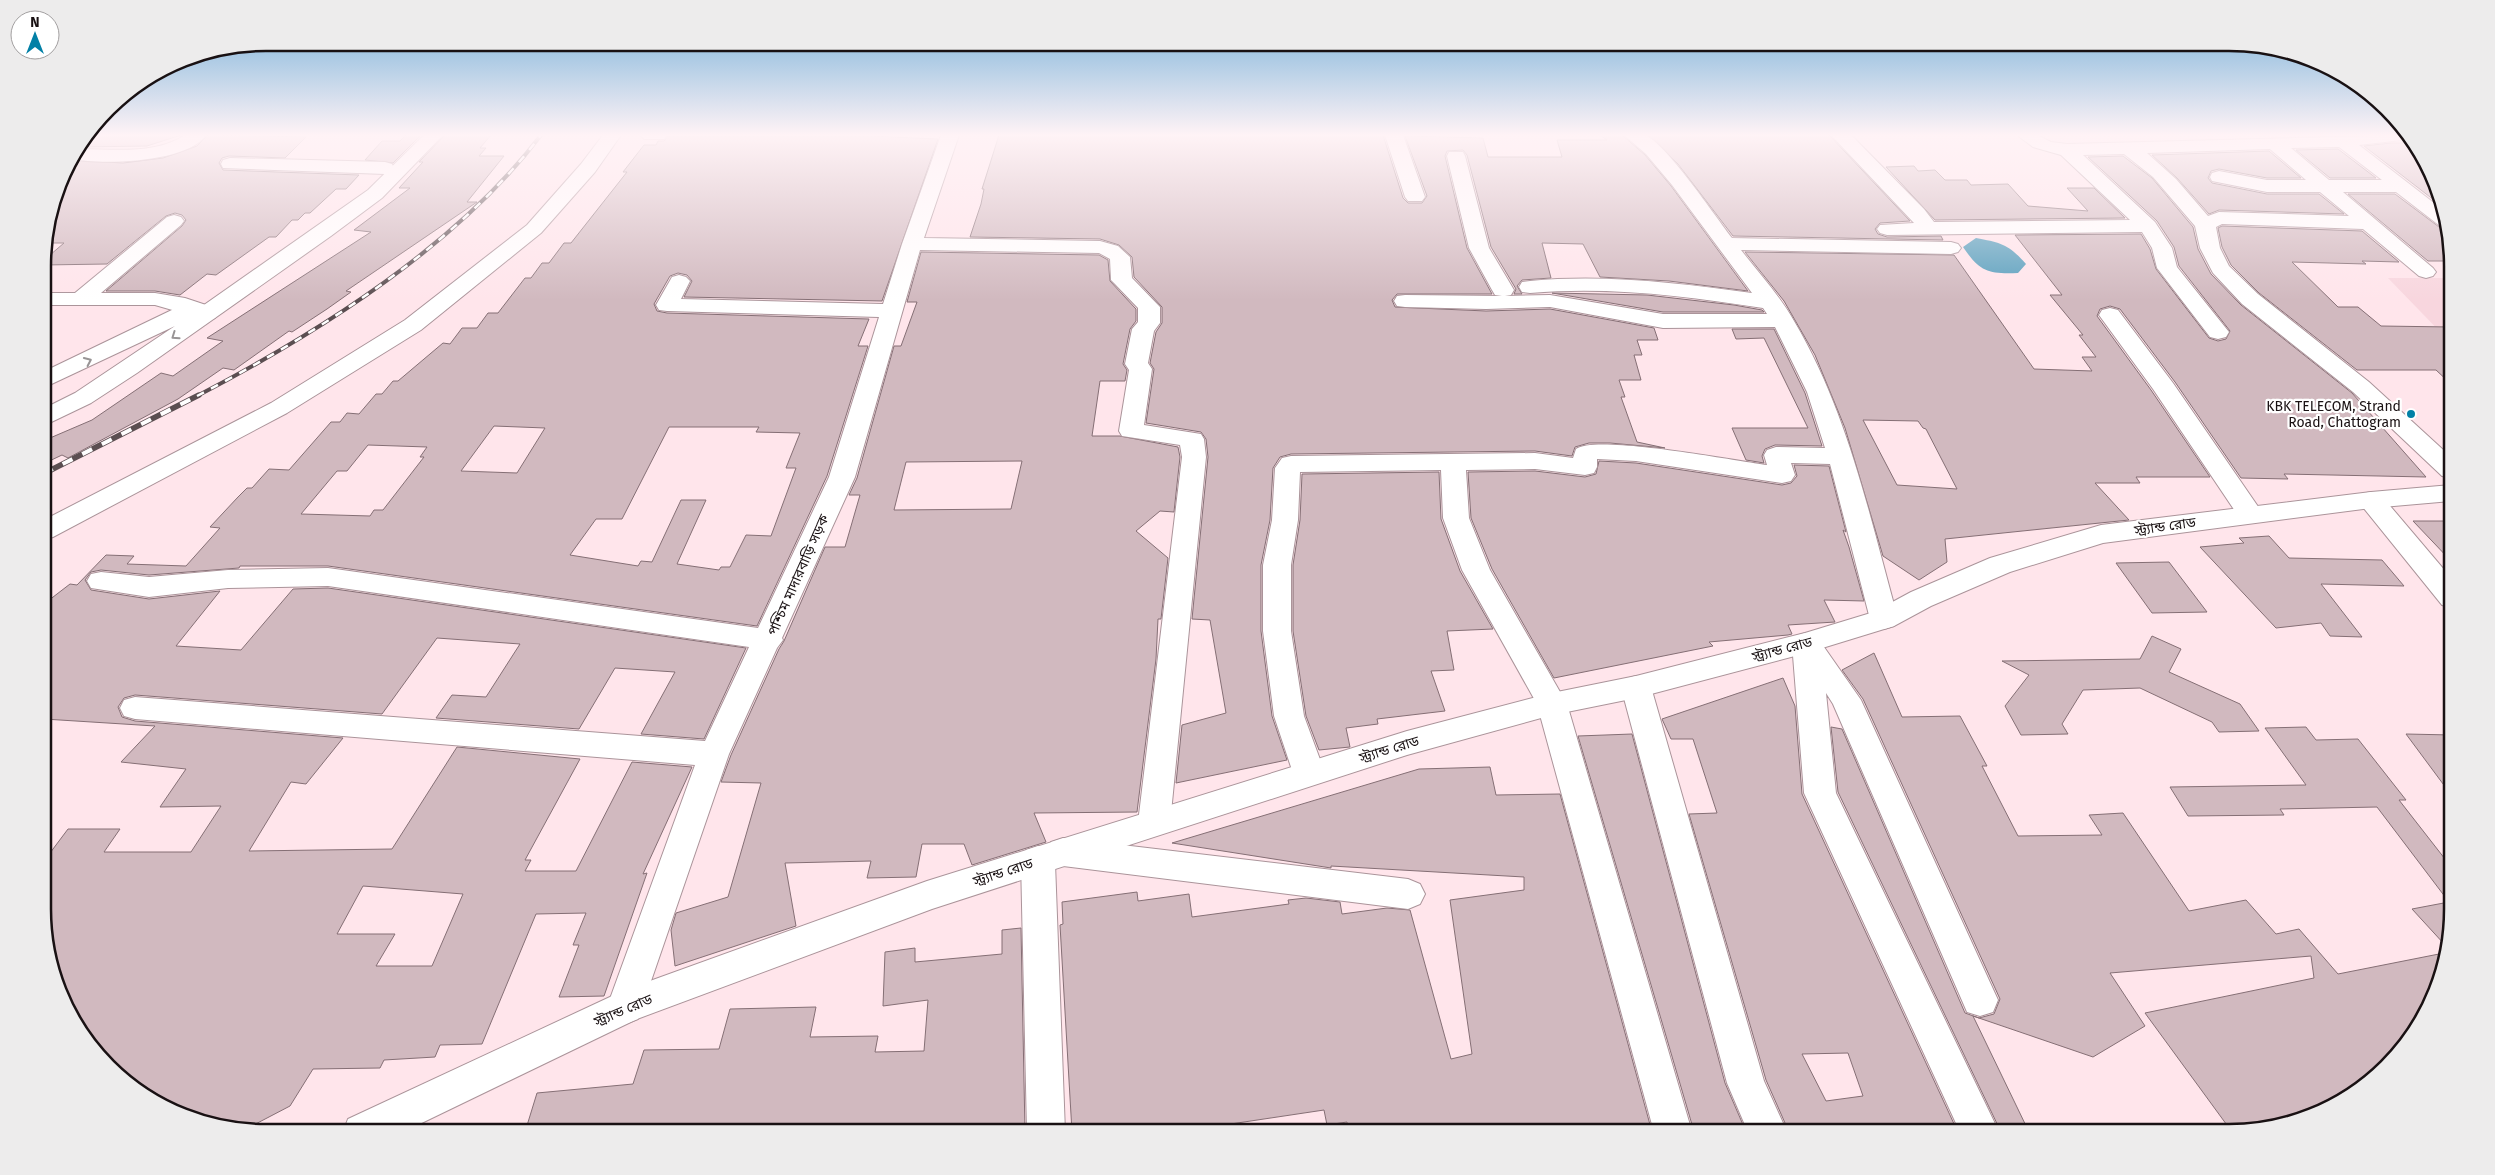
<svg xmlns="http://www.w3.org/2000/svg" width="2495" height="1175" font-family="'Fira Sans','Noto Sans Bengali',sans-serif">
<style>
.built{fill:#f8d6de}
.water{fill:#589fbd}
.building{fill:#d1b9bf;stroke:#856f75;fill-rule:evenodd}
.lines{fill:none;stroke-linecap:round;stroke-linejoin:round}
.minor-casing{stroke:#ab949a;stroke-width:2}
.major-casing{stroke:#ab949a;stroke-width:2}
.minor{fill:#fff;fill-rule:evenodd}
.major{fill:#fff;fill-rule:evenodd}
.rail-far1-casing{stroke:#5b4e51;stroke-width:4}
.rail-casing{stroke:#5b4e51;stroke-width:5.5}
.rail-far1{stroke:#fff;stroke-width:2.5;stroke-dasharray:8;stroke-linecap:butt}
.rail{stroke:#fff;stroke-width:4;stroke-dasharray:11;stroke-linecap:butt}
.oneway{stroke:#989495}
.poi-dot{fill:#0280a6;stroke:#fff;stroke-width:2}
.labels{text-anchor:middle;stroke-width:4.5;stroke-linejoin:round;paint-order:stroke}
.poi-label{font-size:14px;fill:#191113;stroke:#fff;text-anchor:end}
.street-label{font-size:14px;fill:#191113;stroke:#fff}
.rim{fill:none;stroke:#191113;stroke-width:2.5}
</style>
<rect width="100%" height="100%" fill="#ffe5eb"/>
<path class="built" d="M2388 278H2451V343Z"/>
<path class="water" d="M1976 238C2002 243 2008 244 2026 264L2018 273C1988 274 1980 272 1963 247Z"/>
<path class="building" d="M90 135H181L147 146 81 147Z
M208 135 306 137 285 158 229 156 222 158 219 163 223 170 359 175 346 189H336L310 213H305L298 220H292L276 237H269L216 275 207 274 180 295 155 291H106L182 226 186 220 182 215 175 213 166 216 107 264 43 265V261L64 243H45L66 167 71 160 123 163 163 158 197 146Z
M406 135H421L393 163 365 160 382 141H400Z
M445 135H491L480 148H486L479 156H504L467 202H477L346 291 351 292 327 309 292 332 289 331 234 370 223 368 178 399 68 458 62 455 43 464V441L92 420 161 373 173 376 223 341 207 338 371 232 354 230 410 188H399L423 162H419Z
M999 135H1383L1403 198 1408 203H1422L1427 196 1405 136 1483 138 1488 157H1562L1557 140H1607L1600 135H1622L1645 155 1671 186 1748 291 1669 281 1600 277 1583 244 1542 243 1551 278 1522 280 1517 286 1522 294H1514L1516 289 1491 247 1467 155 1463 150 1447 151 1445 156 1467 248 1492 294H1397L1392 300 1395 307 1486 311 1550 309 1654 328 1658 340H1637L1642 355H1634L1641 380H1619L1625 397H1621L1637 442 1665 448 1610 443H1589L1575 447 1572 456 1535 451 1291 454 1280 457 1273 468 1270 520 1261 565V631L1272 716 1287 760 1176 783 1182 725 1226 713 1210 620 1192 619 1208 457 1206 439 1201 432 1146 423 1154 369 1150 363 1156 332 1162 323V307L1134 277 1132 257 1119 245 1100 239 970 237 981 204 984 189H982Z
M1648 135H1829L1910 221 1880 223 1875 229 1878 234 1887 237 1941 236 1943 240 1733 236 1678 164Z
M668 136H869L938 139 882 301 684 297 692 281 687 275 678 273 670 276 654 304 657 311 667 313 869 319 858 346H868L827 476 757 626 328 566H240L239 568 149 575 101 570 91 572 85 580 91 590 149 599 220 591 176 646 241 650 293 589 328 588 746 648 704 739 641 734 675 672 615 668 579 729 436 718 452 695 486 697 520 644 437 638 382 714 135 695 124 698 118 707 122 717 135 721 343 738 306 784 291 782 249 851 392 849 457 747 580 759 525 860H531L525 871H576L632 762 692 767 643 874 647 873 604 996 559 997 579 945H573L586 913 536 914 482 1044 440 1045 435 1057 384 1060 380 1068 313 1069 290 1106 246 1129 180 1115 130 1086 88 1045 60 995 44 939V861L68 829H120L104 852H191L221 806 160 807 186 769 121 762 155 726 44 719V604L70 584 77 585 106 555 134 556 127 564 186 566 220 528 210 527 238 497 247 488H252L269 469 289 470 331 422H340L347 413 359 414 376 394H382L393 381H398L443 343 450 344 462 328H477L488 313H498L525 278H531L542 263H549L564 243H571L627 172H623L644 145H656L658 141H664ZM494 426 545 428 517 473 461 471ZM669 427H759L756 432 800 433 786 468H796L771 536 746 535 730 567H721L719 570 677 564 706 500H681L652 562 641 561 638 566 570 555 596 519H622ZM368 445 427 447 420 457H424L383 510H374L370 516 301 514 337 471H347ZM363 886 463 894 432 966H376L395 934H337Z
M2391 143H2414L2436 181 2443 207 2364 146Z
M2338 149 2376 178H2330L2296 150Z
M2269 151 2301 178H2267L2219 169 2211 171 2208 178 2212 183 2267 194H2319L2344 214 2219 210 2209 214 2177 178 2152 155Z
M2123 156 2152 178 2193 227 2198 249 2211 274 2241 305 2352 393 2426 477 2284 474 2288 479 2241 478 2175 382 2120 309 2110 306 2100 309 2097 316 2151 390 2210 477H2136L2140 483H2095L2129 520 1945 539 1947 562 1919 580 1883 556 1845 428 1815 355 1784 301 1745 252 1954 255 2034 369 2092 371 2082 357H2096L2079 335H2083L2050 295H2062L2015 235 2141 234 2150 249 2156 269 2209 338 2218 341 2226 339 2230 331 2179 266 2174 247 2157 221 2088 157ZM1863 420 1918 421 1923 428 1926 429 1957 489 1897 485Z
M1914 166 1918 171 1935 170 1945 180H1967L1971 185 2008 184 2028 206 2088 211 2067 188H2094L2125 218 1935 220 1886 167Z
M2348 194H2395L2439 227 2449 230 2451 261H2428Z
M2222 226 2362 231 2399 262 2362 261 2366 264 2292 262 2338 307H2358L2381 326 2451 327V384L2436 370H2357L2259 293 2231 265 2222 247 2218 228Z
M921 252 1099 255 1108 260 1110 281 1136 309V321L1130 329 1123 364 1127 370 1125 381H1100L1092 436H1120L1178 447 1180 457 1174 512 1160 511 1136 531 1168 558 1161 619H1158L1156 659 1137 812 1034 813 1046 842 972 865 964 844H922L916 877 867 878 871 861 785 863 796 926 675 966 671 930 676 913 728 897 761 783 721 782 731 755 779 649 784 641 825 547H845L860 495H849L857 478 894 346H901L917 302H907ZM1022 461 1011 509 894 510 906 462Z
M1552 293 1647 295 1734 305 1762 310 1764 312H1663Z
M1732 329H1774L1805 393 1822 446 1775 445 1765 449 1762 456 1764 463 1746 460 1732 428H1808L1764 338 1736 339Z
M1599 461 1636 463 1782 485 1791 483 1797 476 1794 465 1829 466 1846 532 1843 530 1849 547 1864 601 1824 600 1835 622 1788 625 1792 634 1788 635 1709 642 1713 646 1554 678 1492 569 1471 518 1468 472 1535 471 1585 477 1596 474Z
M1439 472 1441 519 1460 571 1493 629 1447 631 1454 670 1431 671 1445 711 1377 719 1378 724 1346 728 1350 747 1319 750 1306 716 1293 631V565L1300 520 1302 474Z
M2413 521H2451L2452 562Z
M2269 536 2289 558 2382 560 2404 586 2321 584 2362 637 2330 636 2321 623 2276 628 2200 547 2244 543 2239 538Z
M2169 562 2207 612 2152 613 2116 563Z
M2152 636 2181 649 2169 672 2240 704 2259 731 2219 732 2212 722 2140 688 2083 690 2062 724 2068 734 2021 735 2005 706 2029 675 2002 661 2140 659Z
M1874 653 1902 717 1960 716 1987 766H1982L2018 836 2102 835 2089 815 2123 813 2189 911 2246 900 2276 934 2299 929 2338 974 2444 953 2435 995 2397 1056 2354 1095 2301 1121 2244 1132H2232L2145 1013 2314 978 2311 956 2110 973 2145 1026 2093 1057 1973 1016 2029 1132H2001L1838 792 1831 727 1842 729 1965 1013 1979 1018 1994 1014 2000 999 1863 699 1842 670Z
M1783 678 1795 706 1802 794 1955 1126 1912 1132H1789L1766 1080 1689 814 1717 813 1693 739H1671L1662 719ZM1848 1053 1863 1096 1826 1101 1802 1054Z
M2306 727 2316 740 2358 739 2406 800H2399L2452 868V910L2445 945 2412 909 2449 902 2377 807 2280 809 2284 815 2188 816 2170 787 2306 785 2265 728Z
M1632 734 1725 1083 1744 1127 1693 1128 1578 736Z
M2406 734 2452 735V796Z
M1490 767 1496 795 1560 794 1652 1132H1348L1347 1122 1327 1125 1324 1110 1224 1125 1225 1129 1200 1132H1072L1060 925 1063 924 1062 902 1137 892 1138 901 1189 894 1192 917 1289 904 1288 900 1306 898 1340 902 1342 914 1387 908 1410 910 1451 1059 1472 1054 1450 900 1524 890V877L1331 866V868L1172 843 1419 769Z
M1021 928 1025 1132H919V1127L858 1129 857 1132H762V1125L677 1127 675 1132H525L537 1093 633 1084 644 1050 719 1049 730 1009 816 1007 810 1037 878 1036 875 1052 924 1051 928 1000 883 1006 885 952 915 948V962L1002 954V930Z"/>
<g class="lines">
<g class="minor-casing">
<path id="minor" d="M185 135H206C187 163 102 165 72 159L80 149C114 149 155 155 185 135Z
M603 135H621L595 172 541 233 421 330 287 413 53 537 44 540V520L271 403 405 320 527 225 581 164Z
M641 135H667L664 139H644Z
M941 135H959L924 238 1100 241 1118 246 1130 257 1132 278 1160 307V323L1154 331 1148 363 1152 369 1144 425 1201 434 1204 439 1206 457 1170 823 1165 832 1154 836 1143 832 1138 823 1182 457 1180 445 1122 436 1119 431 1129 370 1125 364 1132 329 1138 322V308L1115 284 1111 280 1110 259 1099 253 920 250 855 477 782 638 783 640 777 648 729 754 638 1019 625 1024 612 1019 607 1007 695 765 135 719 124 716 120 708 124 700 135 697 705 741 749 647 328 586 228 588 149 597 91 588 87 581 91 574 101 572 149 577 228 570 328 568 758 628 829 477 879 317 667 311 659 310 656 305 672 277 679 275 686 277 690 281 681 299 883 304 902 244Z
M1385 135H1403L1425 197 1422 201H1408L1405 197Z
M1624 135C1630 135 1638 134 1644 135 1664 140 1717 219 1732 238L1951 242 1958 244 1961 248 1958 252 1951 254 1741 250C1759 273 1780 296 1794 321 1848 412 1870 518 1898 619L1894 626 1884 629 1874 626 1870 619 1830 464 1791 463 1795 475 1791 481 1782 483 1636 461 1597 459V467L1594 473 1585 475 1535 469 1466 470 1469 518 1490 570 1567 704 1692 1132H1654L1537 704 1462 570 1443 518 1441 470 1300 472 1298 520 1291 565V631L1304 716 1325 773 1320 782 1309 785 1298 782 1293 773 1274 716 1263 631V565L1272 520 1275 468 1282 458 1291 456 1535 453 1573 458 1576 449C1596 434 1735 461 1767 465L1764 455 1767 450 1776 447 1825 448 1807 392 1775 327 1663 328 1550 307 1486 309 1405 307 1397 306 1394 301 1397 296 1405 295 1502 296 1495 295 1492 290 1469 248 1447 156 1449 152H1463L1465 156 1489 248 1514 290 1511 295 1505 296 1550 295 1663 314H1767L1763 308C1685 296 1609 286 1530 293L1522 292 1519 287 1522 282 1530 281C1605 274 1678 283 1752 293L1672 185 1646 154Z
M1831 135H1851L1924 209 1934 222 2130 220 2061 155 2033 147 2017 135H2037L2051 142 2067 144 2409 135 2408 139 2402 140 2359 145 2443 210 2448 228 2440 226 2396 192H2343L2433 268 2436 272 2433 276 2426 278 2419 276 2363 229 2222 224 2216 227 2220 248 2229 266 2258 294 2369 382 2451 457V478L2442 476 2353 392 2242 304 2213 273 2200 248 2195 226 2153 177 2124 154 2083 155 2155 222 2172 248 2177 267 2229 332 2226 337 2218 339 2210 337 2157 268 2152 248 2142 232 1887 235 1880 233 1877 229 1880 225 1914 223ZM2339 147 2382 180H2329L2291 148ZM2270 149 2306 180H2267L2219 171 2212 173 2210 177 2212 181 2267 192H2320L2349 216 2219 212 2208 216 2176 179 2147 153Z
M230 158 385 162 392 164 394 168 392 172 385 174 223 168 221 164 223 160Z
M174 215 181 217 184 221 181 225 101 293H155L185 298 215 308 218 313 215 318 207 320 155 305H43V293H75L167 217Z
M2110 308 2118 310 2173 383 2259 508 2263 514 2259 520 2250 523 2241 520 2153 389 2099 315 2102 310Z
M2371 492 2380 494 2452 579V608L2442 605 2362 506 2358 500 2362 494Z
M1806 633 1817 637 1861 700 1998 1000 1993 1012 1980 1016 1967 1012 1833 704 1826 693 1836 793 1999 1132H1960L1804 793 1792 643 1796 636Z
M1636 676 1646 679 1651 687 1764 1081 1787 1132H1748L1727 1083 1621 687 1626 679Z
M1063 838 1408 879 1420 884 1425 894 1420 904 1408 909 1063 866 1055 863 1065 1132H1027L1021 860 1026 850 1038 846 1048 849 1051 842Z"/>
</g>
<g class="major-casing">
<path id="major" d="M424 135H443L382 198 331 236 137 373 91 403 43 426V409L75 393 175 326 43 388V372L176 308 184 306 192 308 194 312 368 190Z
M2451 485V501L2371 508 2103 543 2010 572 1931 606 1894 626 1806 653 1636 698 1552 715 1407 755 932 909 637 1019 403 1132H343L348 1119 625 990 927 881 1407 731 1552 693 1636 676 1805 633 1874 612 1911 592 1990 558 2101 525 2371 492Z"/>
</g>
<use href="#minor" class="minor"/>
<use href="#major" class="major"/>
<g class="rail-far1-casing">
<path id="rail-far1" d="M197 396C318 333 458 245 541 135"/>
</g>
<g class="rail-casing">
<path id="rail" d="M43 474 199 395"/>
</g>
<use href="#rail-far1" class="rail-far1"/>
<use href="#rail" class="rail"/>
</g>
<defs><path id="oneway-chevron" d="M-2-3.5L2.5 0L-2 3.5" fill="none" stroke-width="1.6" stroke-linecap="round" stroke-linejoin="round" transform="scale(1.25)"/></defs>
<g class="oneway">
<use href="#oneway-chevron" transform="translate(175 336) rotate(145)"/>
<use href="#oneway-chevron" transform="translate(88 361) rotate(-25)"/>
</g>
<linearGradient id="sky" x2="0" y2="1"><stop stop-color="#6eacd7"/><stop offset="0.45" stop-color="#fff3f6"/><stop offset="1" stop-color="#fff3f6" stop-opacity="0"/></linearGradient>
<rect width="2495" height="300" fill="url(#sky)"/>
<circle class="poi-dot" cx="2411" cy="414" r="5"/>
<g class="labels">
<g class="poi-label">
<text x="2401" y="411">KBK TELECOM, Strand<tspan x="2401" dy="16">Road, Chattogram</tspan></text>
</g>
<g class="street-label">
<text transform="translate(2165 526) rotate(-8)" y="5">স্ট্র্যান্ড রোড</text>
<text transform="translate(798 575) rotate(-66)" y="5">পশ্চিম মাদারবাড়ি সড়ক</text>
<text transform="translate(1782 649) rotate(-15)" y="5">স্ট্র্যান্ড রোড</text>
<text transform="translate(1389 749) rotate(-17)" y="5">স্ট্র্যান্ড রোড</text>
<text transform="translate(1003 872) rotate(-18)" y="5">স্ট্র্যান্ড রোড</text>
<text transform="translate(623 1010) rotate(-23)" y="5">স্ট্র্যান্ড রোড</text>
</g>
</g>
<path d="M0 0H2495V1175H0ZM266 51H2229A215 215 0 0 1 2444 266V909A215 215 0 0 1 2229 1124H266A215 215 0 0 1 51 909V266A215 215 0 0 1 266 51Z" fill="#edecec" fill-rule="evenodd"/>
<path class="rim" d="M266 51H2229A215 215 0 0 1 2444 266V909A215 215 0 0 1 2229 1124H266A215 215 0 0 1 51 909V266A215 215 0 0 1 266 51Z"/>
<g transform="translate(35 35)"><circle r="24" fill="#ffffff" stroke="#a3a0a1"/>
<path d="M0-4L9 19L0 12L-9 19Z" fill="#0280a6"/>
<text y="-8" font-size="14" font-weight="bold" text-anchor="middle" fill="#191113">N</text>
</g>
</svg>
